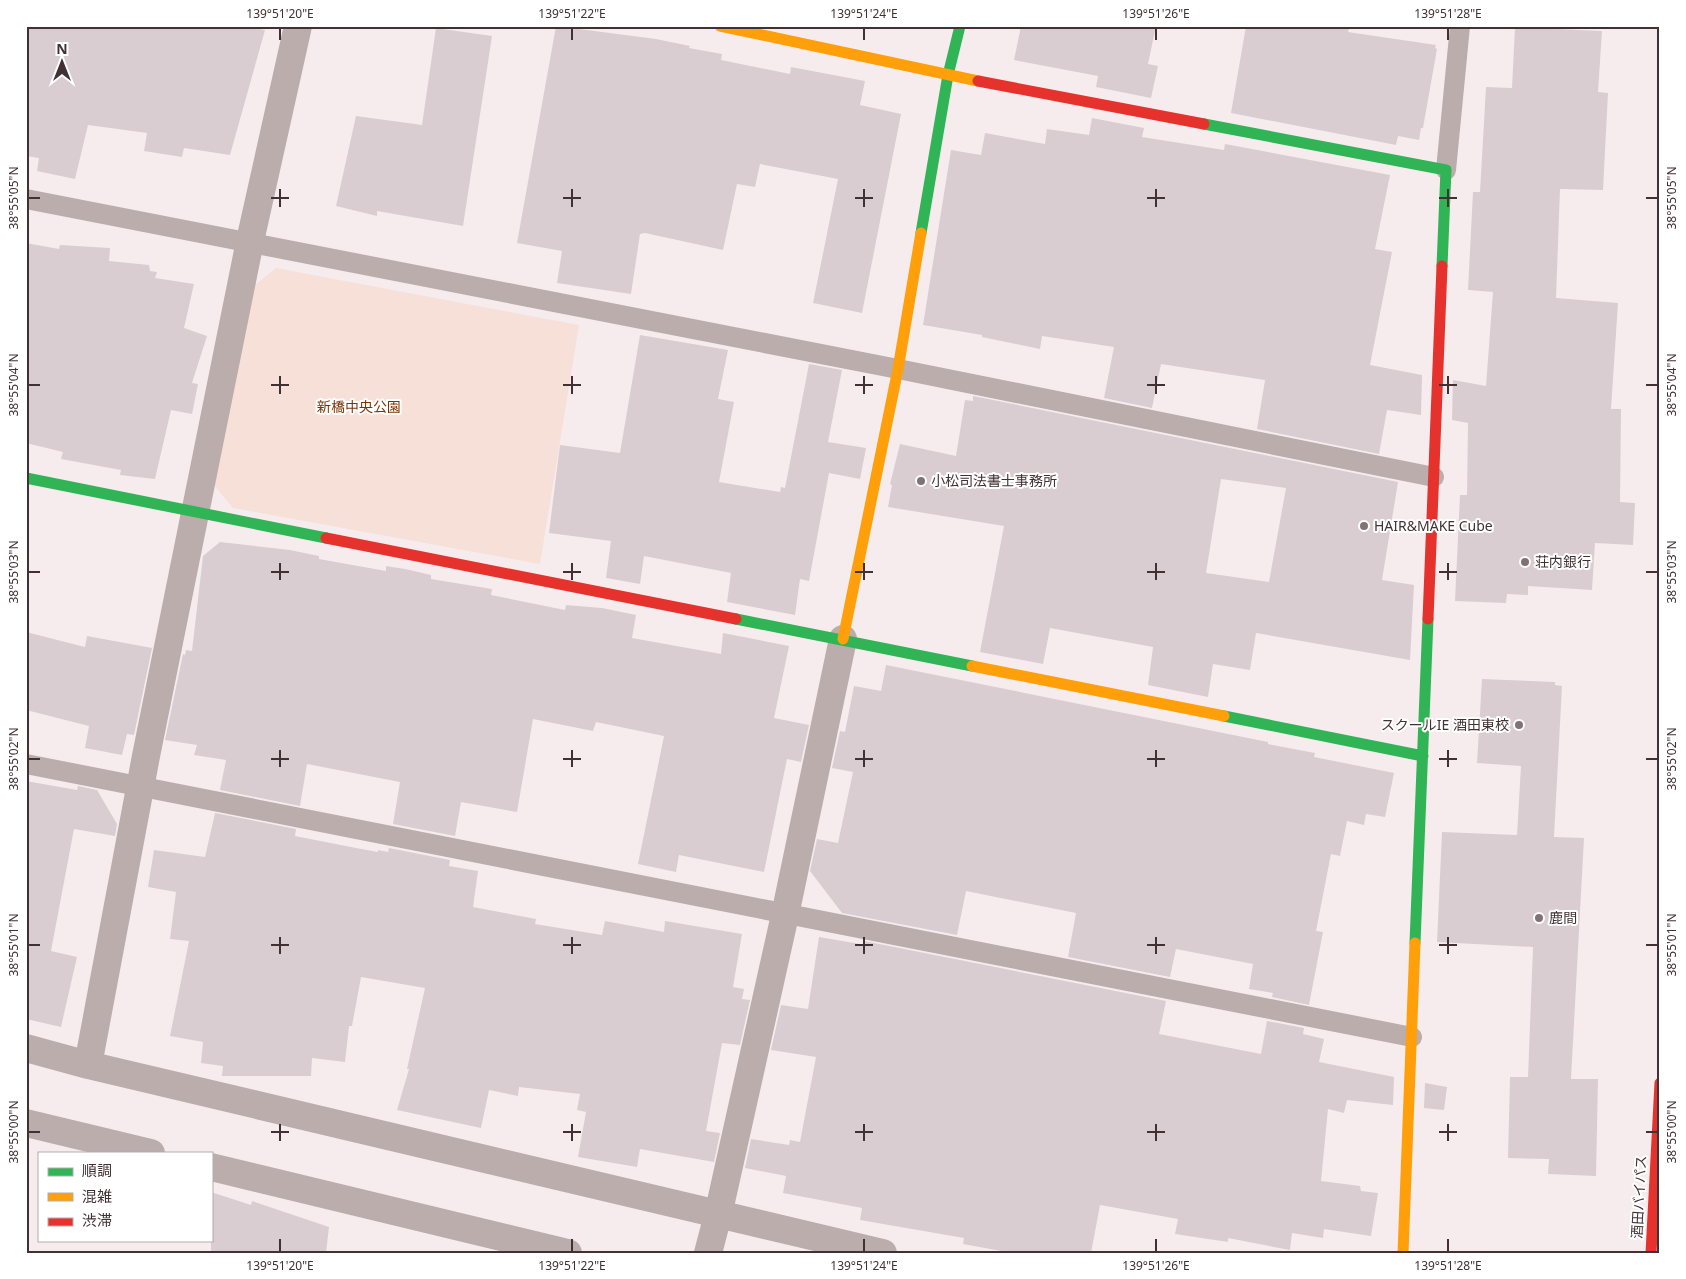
<svg xmlns="http://www.w3.org/2000/svg" width="1686" height="1279" font-family="'Noto Sans','Noto Sans JP',sans-serif">
<style>
.green{fill:#f6e0d8}
.building{fill:#d9cdd2;fill-rule:evenodd}
.lines{fill:none;stroke-linecap:round;stroke-linejoin:round}
.lane{stroke:#baadac;stroke-width:20}
.street{stroke:#baadac;stroke-width:28}
.fast{stroke:#30b455;stroke-width:11}
.slow{stroke:#ff9f0a;stroke-width:11}
.jam{stroke:#e5322d;stroke-width:11}
.ticks{fill:none;stroke:#413034;stroke-width:2}
.poi-dot{fill:#807275;stroke:#fff;stroke-width:2}
.labels{text-anchor:middle;stroke-width:4;stroke-linejoin:round;paint-order:stroke}
.park-label{font-size:14px;fill:#7d3500;stroke:#fff}
.poi-label{font-size:14px;fill:#413034;stroke:#fff;text-anchor:start}
.street-label{font-size:14px;fill:#413034;stroke:#fff}
.neatline{fill:none;stroke:#413034;stroke-width:2}
.ticks-label{font-size:12px;text-anchor:middle;fill:#413034}
</style>
<rect width="100%" height="100%" fill="#f6ecee"/>
<path class="green" d="M276 268 579 325 540 564 233 508 213 484 249 290Z"/>
<path class="building" d="M26 26H242L265 30 230 155 184 148 182 157 144 151 147 133 88 125 75 179 37 171 39 158 26 156Z
M556 26 656 39 690 46 689 48 722 54 721 60 790 74 791 67 865 81 860 105 901 114 862 313 813 303 838 179 760 164 755 187 737 184 723 250 645 233 640 234 631 294 557 283 562 251 517 243Z
M1021 26H1156L1148 64 1158 66 1151 98 1096 87 1098 76 1014 60Z
M1246 26H1329L1349 29 1348 32 1436 45 1435 48 1437 49 1423 128H1421L1419 140 1398 136 1396 145 1231 113Z
M1515 27 1602 31 1598 92 1608 93 1603 190 1560 189 1556 298 1618 303 1611 409H1621L1620 502 1635 503 1633 545 1595 543 1592 590 1528 586V595L1507 594 1506 603 1455 601 1460 495H1467L1468 423 1452 420 1453 380 1486 386 1493 292 1468 290 1473 192H1480L1486 87 1512 88Z
M436 28 492 36 463 226 377 211V216L336 206 356 116 422 125Z
M1092 118 1144 128 1142 137 1224 150 1225 144 1390 175 1375 249 1392 252 1370 365 1422 375 1421 415 1387 410 1379 454 1257 429 1265 380 1161 364 1152 408 1104 398 1114 347 1042 336 1040 349 982 337V335L923 325 951 150 981 155 985 133 1045 144 1047 129 1089 135Z
M26 243 59 249 60 245 110 248 109 261 149 265 150 271 157 272 155 278 194 284 184 328 207 336 192 383 198 384 192 414 171 410 155 479 120 475 121 470 61 459 63 452 26 443Z
M640 335 728 350 718 399 734 402 719 482 780 492 781 487 785 488 809 364 842 370 828 442 866 448 860 479 829 473 809 581 800 579 795 615 727 602 731 573 644 556 640 584 606 578 611 541 549 533 560 445 620 453Z
M973 396 1398 482 1382 580 1414 585 1410 660 1256 633 1250 670 1213 664 1208 697 1148 685 1153 647 1050 628 1043 664 980 652 1004 526 888 507 892 485 890 484 900 444 956 456 965 400 973 401ZM1221 479 1286 488 1269 582 1206 573Z
M220 542 290 550 319 556V559L386 571V566L405 569 431 575V579L492 589 491 595 565 610 566 605 602 608 636 615 632 638 721 654 723 633 789 646 774 718 809 725 801 762 787 759 764 872 679 855 676 872 638 864 664 736 596 722 593 731 533 719 517 812 461 802 455 836 393 824 400 782 307 764 300 806 220 790 226 760 194 755 197 745 165 740 183 654 185 655 186 650 192 651 203 556Z
M26 632 85 647 87 636 152 648 134 735 127 734 122 755 85 748 89 726 26 710Z
M886 665 1268 742V744L1315 753 1314 757 1394 773 1385 817 1366 814 1364 825 1347 821 1340 856 1331 854 1316 931 1323 932 1309 1005 1272 997 1273 993 1249 989 1253 964 1176 949 1170 977 1068 957 1076 913 966 891 957 935 842 913 810 871 817 839 838 843 853 772 832 768 840 731 845 732 854 686 881 691Z
M1482 679 1555 682V685L1562 686 1554 837 1584 838 1571 1079H1598L1596 1176 1548 1174 1549 1159 1508 1158 1510 1077H1528L1533 947 1437 942 1442 832 1517 835 1521 766 1477 763Z
M26 781 77 790 78 786 97 790 117 824 115 836 74 829 51 951 77 957 61 1027 26 1019Z
M215 813 296 829 295 836 356 848 378 852V850L388 852 389 848 450 860 449 866 478 871 473 907 536 919 535 924 602 935 605 921 664 932 665 921 742 934 733 987 744 989 742 999 750 1000 740 1045 722 1043 706 1131 720 1133 714 1162 640 1149 637 1167 578 1157 586 1112 577 1110 580 1094 519 1087 518 1096 489 1090 481 1128 397 1110 409 1069H407L425 988 361 977 352 1026H349L345 1062 312 1058 311 1076H222L223 1066 201 1063 203 1042 170 1036 189 941 170 939 176 892 148 887 154 850 205 857Z
M819 937 866 945 864 941 1166 1001 1159 1034 1261 1054 1267 1021 1304 1028 1303 1034 1324 1039 1319 1062 1394 1077 1393 1105 1347 1100 1344 1113 1328 1109 1321 1181 1360 1186 1361 1191 1378 1193 1371 1236 1324 1229 1323 1238 1292 1233 1290 1250 1228 1238V1242L1175 1234 1178 1219 1100 1205 1091 1253H1012L963 1244 964 1238 860 1220 862 1208 783 1193 786 1176 745 1168 751 1139 789 1145 790 1140 800 1142 816 1057 771 1050 781 1005 808 1009Z
M1425 1083 1447 1087 1444 1110 1424 1108Z
M211 1192 251 1205 252 1201 329 1227 326 1253H211Z"/>
<g class="lines">
<path class="lane" d="M1446 170 1460 26
M26 199 898 369 1434 477
M26 764 1412 1037"/>
<path class="street" d="M26 1048 88 1065 883 1253
M88 1065 146 756 250 241 298 26
M26 1123 151 1153
M211 1167 568 1253
M708 1253 718 1215 785 915 843 639"/>
<path class="fast" d="M1204 124 1446 170 1442 266
M921 233 948 75 960 26
M26 478 326 538
M736 619 972 666
M1224 716 1423 756
M1415 943 1428 619"/>
<path class="slow" d="M720 26 978 81
M843 639 898 369 921 233
M972 666 1224 716
M1403 1253 1415 943"/>
<path class="jam" d="M978 81 1204 124
M326 538 736 619
M1428 619 1442 266
M1651 1253 1660 1083"/>
</g>
<path class="ticks" d="M280 28V40M572 28V40M864 28V40M1156 28V40M1448 28V40M280 189V207M572 189V207M864 189V207M1156 189V207M1448 189V207M28 198H40M271 198H289M563 198H581M855 198H873M1147 198H1165M1439 198H1457M1646 198H1658M280 376V394M572 376V394M864 376V394M1156 376V394M1448 376V394M28 385H40M271 385H289M563 385H581M855 385H873M1147 385H1165M1439 385H1457M1646 385H1658M280 563V580M572 563V580M864 563V580M1156 563V580M1448 563V580M28 572H40M271 572H289M563 572H581M855 572H873M1147 572H1165M1439 572H1457M1646 572H1658M280 750V767M572 750V767M864 750V767M1156 750V767M1448 750V767M28 759H40M271 759H289M563 759H581M855 759H873M1147 759H1165M1439 759H1457M1646 759H1658M280 937V954M572 937V954M864 937V954M1156 937V954M1448 937V954M28 945H40M271 945H289M563 945H581M855 945H873M1147 945H1165M1439 945H1457M1646 945H1658M280 1124V1141M572 1124V1141M864 1124V1141M1156 1124V1141M1448 1124V1141M28 1132H40M271 1132H289M563 1132H581M855 1132H873M1147 1132H1165M1439 1132H1457M1646 1132H1658M280 1239V1252M572 1239V1252M864 1239V1252M1156 1239V1252M1448 1239V1252"/>
<g class="poi-dot">
<circle cx="921" cy="481" r="5"/>
<circle cx="1364" cy="526" r="5"/>
<circle cx="1525" cy="562" r="5"/>
<circle cx="1519" cy="725" r="5"/>
<circle cx="1539" cy="918" r="5"/>
</g>
<g class="labels">
<g class="park-label">
<text x="359" y="412">新橋中央公園</text>
</g>
<g class="poi-label">
<text x="931" y="486">小松司法書士事務所</text>
<text x="1374" y="531">HAIR&amp;MAKE Cube</text>
<text x="1535" y="567">荘内銀行</text>
<text x="1509" y="730" text-anchor="end">スクールIE 酒田東校</text>
<text x="1549" y="923">鹿間</text>
</g>
<g class="street-label">
<text transform="translate(1639 1197) rotate(-87)" y="5">酒田バイパス</text>
</g>
</g>
<rect width="1686" height="1279" fill="none" stroke="#ffffff" stroke-width="55"/>
<rect x="38" y="1152" width="175" height="90" fill="#ffffff" stroke="#b3acae"/>
<rect x="48" y="1168" width="25" height="8" fill="#30b455" stroke="#b3acae"/>
<text x="82" y="1176" font-size="15" fill="#413034">順調</text>
<rect x="48" y="1193" width="25" height="8" fill="#ff9f0a" stroke="#b3acae"/>
<text x="82" y="1202" font-size="15" fill="#413034">混雑</text>
<rect x="48" y="1218" width="25" height="8" fill="#e5322d" stroke="#b3acae"/>
<text x="82" y="1226" font-size="15" fill="#413034">渋滞</text>
<g transform="translate(62 62)" stroke="#ffffff" stroke-width="4" paint-order="stroke">
<path d="M0-4L9 19L0 12L-9 19Z" fill="#413034"/>
<text y="-8" font-size="14" font-weight="bold" text-anchor="middle" fill="#413034">N</text>
</g>
<rect x="28" y="28" width="1630" height="1224" class="neatline"/>
<g class="ticks-label">
<text x="280" y="18">139°51'20"E</text>
<text x="572" y="18">139°51'22"E</text>
<text x="864" y="18">139°51'24"E</text>
<text x="1156" y="18">139°51'26"E</text>
<text x="1448" y="18">139°51'28"E</text>
<text transform="translate(14 198) rotate(-90)" y="4">38°55'05"N</text>
<text transform="translate(1672 198) rotate(-90)" y="4">38°55'05"N</text>
<text transform="translate(14 385) rotate(-90)" y="4">38°55'04"N</text>
<text transform="translate(1672 385) rotate(-90)" y="4">38°55'04"N</text>
<text transform="translate(14 572) rotate(-90)" y="4">38°55'03"N</text>
<text transform="translate(1672 572) rotate(-90)" y="4">38°55'03"N</text>
<text transform="translate(14 759) rotate(-90)" y="4">38°55'02"N</text>
<text transform="translate(1672 759) rotate(-90)" y="4">38°55'02"N</text>
<text transform="translate(14 945) rotate(-90)" y="4">38°55'01"N</text>
<text transform="translate(1672 945) rotate(-90)" y="4">38°55'01"N</text>
<text transform="translate(14 1132) rotate(-90)" y="4">38°55'00"N</text>
<text transform="translate(1672 1132) rotate(-90)" y="4">38°55'00"N</text>
<text x="280" y="1270">139°51'20"E</text>
<text x="572" y="1270">139°51'22"E</text>
<text x="864" y="1270">139°51'24"E</text>
<text x="1156" y="1270">139°51'26"E</text>
<text x="1448" y="1270">139°51'28"E</text>
</g>
</svg>
